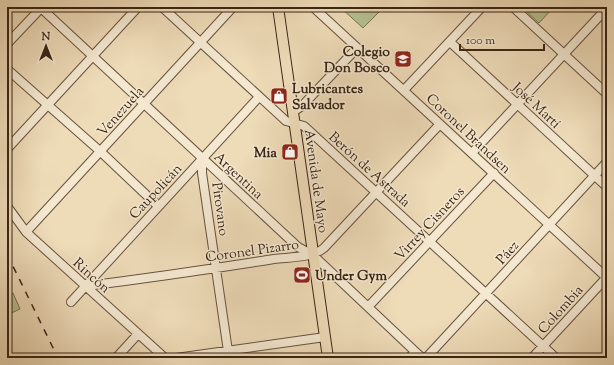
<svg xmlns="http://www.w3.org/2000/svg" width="614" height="365" font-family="'Sorts Mill Goudy',serif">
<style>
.green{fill:#b5c191;stroke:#777252}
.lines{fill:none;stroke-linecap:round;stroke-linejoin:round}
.minor-casing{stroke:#66523d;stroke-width:10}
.major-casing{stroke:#392414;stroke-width:12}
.minor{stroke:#f4e8d1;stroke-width:8}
.major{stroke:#eedbb8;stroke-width:10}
.rail{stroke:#392414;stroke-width:1.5;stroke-dasharray:7 7;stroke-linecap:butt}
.labels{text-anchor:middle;stroke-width:3;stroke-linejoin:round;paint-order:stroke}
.poi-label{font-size:14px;font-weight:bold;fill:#392414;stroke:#f4e8d1;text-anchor:end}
.street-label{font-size:14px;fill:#392414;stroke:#f4e8d1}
</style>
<rect width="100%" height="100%" fill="#eedbb8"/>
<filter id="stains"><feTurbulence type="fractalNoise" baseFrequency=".005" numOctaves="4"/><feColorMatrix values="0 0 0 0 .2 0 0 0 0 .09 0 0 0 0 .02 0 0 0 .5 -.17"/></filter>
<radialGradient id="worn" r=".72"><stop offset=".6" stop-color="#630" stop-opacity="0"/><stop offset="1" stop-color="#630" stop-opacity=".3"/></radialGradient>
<path class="green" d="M340 7H382L383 8 363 28Z
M522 7H552L553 8 539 23Z
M13 293 20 309 7 315V296Z"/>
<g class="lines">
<g class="minor-casing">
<path id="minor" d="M40 7 298 247 313 255 422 358
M162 7 286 121 304 126 556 358
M313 7 607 278
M513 7 607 94
M450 42 607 187
M7 44 42 7
M7 69 101 152 158 206
M404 90 482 7
M293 112 302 106 357 48
M7 149 138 7
M472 153 607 8
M202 159V173L229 358
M7 206 26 232 165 358
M26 232 233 7
M86 286C149 278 211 269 274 259 290 257 312 258 324 248L440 124
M71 302 259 97
M368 307 494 173
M116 358 138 334
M176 358 325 337
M409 358 415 352
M426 358 607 162
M532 358 607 277"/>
</g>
<g class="major-casing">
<path id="major" d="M278 7 328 358"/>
</g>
<use href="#minor" class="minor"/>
<use href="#major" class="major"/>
<path class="rail" d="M7 254 58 358"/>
</g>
<defs>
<g id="school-square" transform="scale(0.9)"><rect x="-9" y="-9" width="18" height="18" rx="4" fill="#8f2418" stroke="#f4e8d1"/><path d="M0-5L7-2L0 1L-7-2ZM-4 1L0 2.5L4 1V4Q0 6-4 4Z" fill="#fff"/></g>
<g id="shop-square" transform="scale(0.9)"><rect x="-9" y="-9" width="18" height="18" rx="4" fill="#8f2418" stroke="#f4e8d1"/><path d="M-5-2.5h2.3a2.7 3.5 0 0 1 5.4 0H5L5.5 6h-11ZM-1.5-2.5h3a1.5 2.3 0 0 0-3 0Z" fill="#fff"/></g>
<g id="stadium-square" transform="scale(0.9)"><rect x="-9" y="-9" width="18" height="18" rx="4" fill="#8f2418" stroke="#f4e8d1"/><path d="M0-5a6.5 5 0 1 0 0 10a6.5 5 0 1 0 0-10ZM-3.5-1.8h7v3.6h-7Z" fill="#fff"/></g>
</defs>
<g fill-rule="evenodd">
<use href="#school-square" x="403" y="59"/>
<use href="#shop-square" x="279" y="96"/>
<use href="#shop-square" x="290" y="152"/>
<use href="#stadium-square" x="302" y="275"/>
</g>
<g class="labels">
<g class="poi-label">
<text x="390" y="56">Colegio<tspan x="390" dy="16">Don Bosco</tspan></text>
<text x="292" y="93" text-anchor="start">Lubricantes<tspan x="292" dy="16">Salvador</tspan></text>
<text x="277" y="157">Mia</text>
<text x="315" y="280" text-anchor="start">Under Gym</text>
</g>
<g class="street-label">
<text transform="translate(537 105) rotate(43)" y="5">José Martí</text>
<text transform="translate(120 111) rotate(-48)" y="5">Venezuela</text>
<text transform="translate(469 133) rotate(43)" y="5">Coronel Brandsen</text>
<text transform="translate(370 169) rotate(42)" y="5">Berón de Astrada</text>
<text transform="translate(239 175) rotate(43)" y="5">Argentina</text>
<text transform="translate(317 181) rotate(82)" y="5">Avenida de Mayo</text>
<text transform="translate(155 191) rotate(-47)" y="5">Caupolicán</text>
<text transform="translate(221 209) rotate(82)" y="5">Pirovano</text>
<text transform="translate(429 223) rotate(-47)" y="5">Virrey Cisneros</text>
<text transform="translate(252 250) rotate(-8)" y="5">Coronel Pizarro</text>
<text transform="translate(507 252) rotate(-48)" y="5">Páez</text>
<text transform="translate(92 275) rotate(42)" y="5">Rincón</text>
<text transform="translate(560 309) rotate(-48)" y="5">Colombia</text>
</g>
</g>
<rect width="614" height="365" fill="none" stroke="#eedbb8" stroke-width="24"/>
<rect x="8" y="8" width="598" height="349" fill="none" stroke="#392414" stroke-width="2"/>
<rect x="12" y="12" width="590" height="341" fill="none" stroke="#392414"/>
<g transform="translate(46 46)" stroke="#f4e8d1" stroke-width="3" paint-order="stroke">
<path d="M0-3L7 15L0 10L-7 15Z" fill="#392414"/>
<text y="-6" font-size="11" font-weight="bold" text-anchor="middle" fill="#392414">N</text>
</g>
<path d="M460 44v6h84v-6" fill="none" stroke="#392414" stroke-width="2"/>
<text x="466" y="44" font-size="12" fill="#392414" stroke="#f4e8d1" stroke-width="3" paint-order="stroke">100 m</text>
<rect width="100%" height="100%" filter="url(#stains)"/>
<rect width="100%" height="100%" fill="url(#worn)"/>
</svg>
